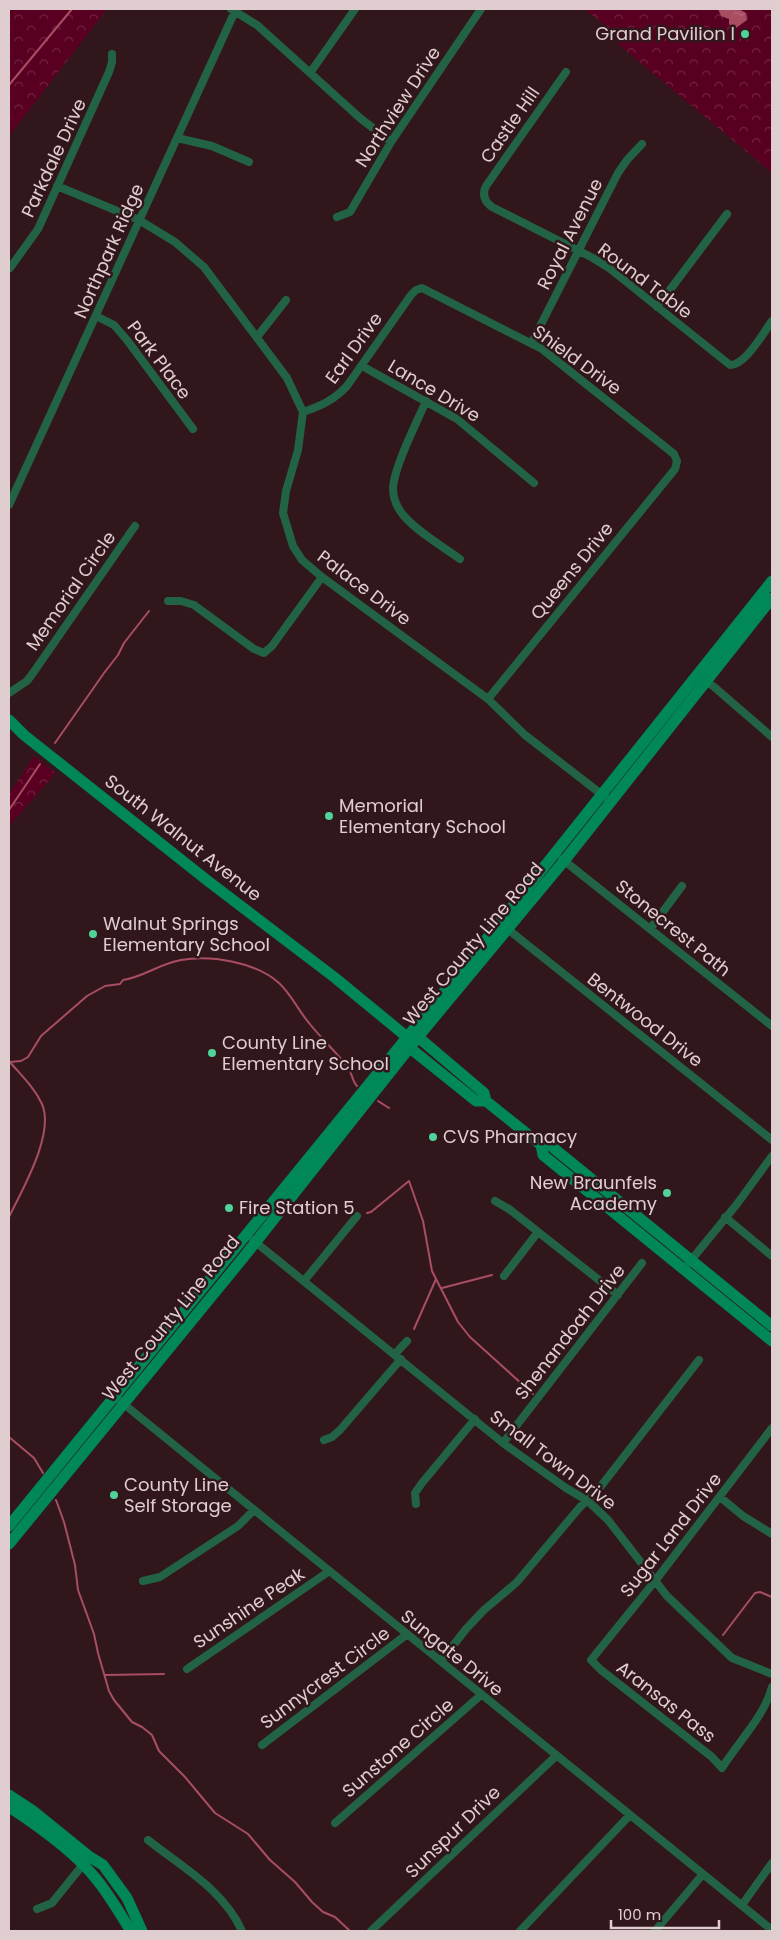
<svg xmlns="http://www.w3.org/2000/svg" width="781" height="1940" font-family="Poppins,sans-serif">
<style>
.park{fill:url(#park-crowns)}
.water{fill:url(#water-ripples)}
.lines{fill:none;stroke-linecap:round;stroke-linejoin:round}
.stream{stroke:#a84d62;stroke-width:2}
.street{stroke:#226345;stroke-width:8}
.secondary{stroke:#008859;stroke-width:11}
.poi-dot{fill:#50d398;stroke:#31171c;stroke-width:2}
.labels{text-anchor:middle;stroke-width:5;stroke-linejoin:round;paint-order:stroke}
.poi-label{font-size:18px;fill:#e0cdd0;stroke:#31171c;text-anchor:start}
.street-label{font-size:18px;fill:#e0cdd0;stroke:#31171c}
</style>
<defs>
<pattern id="park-crowns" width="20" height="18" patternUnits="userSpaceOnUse" patternTransform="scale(1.25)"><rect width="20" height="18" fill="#590022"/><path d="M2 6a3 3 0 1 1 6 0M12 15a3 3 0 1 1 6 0" fill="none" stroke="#712441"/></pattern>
<pattern id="water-ripples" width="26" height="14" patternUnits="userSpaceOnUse" patternTransform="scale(1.25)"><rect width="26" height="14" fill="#a84d62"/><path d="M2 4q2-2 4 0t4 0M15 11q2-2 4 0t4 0" fill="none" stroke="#b86e7f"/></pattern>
</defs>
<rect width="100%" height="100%" fill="#31171c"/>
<path class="park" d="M9 9H107L9 136Z
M584 9H772V173L619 45 615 33Z
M34 756 56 773 9 826V794Z"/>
<path class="water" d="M718 9H739L746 13 747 20 736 28 732 29 729 24V19L721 16Z"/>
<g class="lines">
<path class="stream" d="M9 85 72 9
M55 743 104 673 118 655 124 643 149 611
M9 810 40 764
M9 1061C21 1075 34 1087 42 1104 55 1134 22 1190 9 1217
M10 1062 21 1061 28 1057 41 1036 87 996 105 986 120 984 123 980C144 977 161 963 181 960 211 955 256 962 279 983 291 994 298 1010 309 1023 321 1038 335 1051 347 1066 352 1072 352 1081 357 1086
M378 1101 389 1108
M367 1213 371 1212 409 1181 423 1221 432 1271 458 1322 470 1337 533 1394
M442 1288 492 1275
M414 1329 436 1279
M9 1437 34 1458 43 1473
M56 1500 64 1522 75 1565 78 1590 94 1634 98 1653 109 1691 114 1700 132 1722 142 1727 152 1735 159 1751 185 1777 215 1813 248 1834 270 1860 295 1882 312 1902 323 1912 335 1917 350 1931
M723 1635 755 1593 760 1592 772 1597
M105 1675 164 1674"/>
<path class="street" d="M231 9 257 25 360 118 391 142
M566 72 486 186C482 194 484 201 492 207L593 258 609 268 730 365C745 366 763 333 772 321
M310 73 355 9
M177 138 212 146 249 162
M57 186 139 220 175 242 204 267 287 378 303 412 298 450 286 491 283 513 293 546 302 560 322 577 488 699 525 735 605 797
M337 217 350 212 391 142 481 9
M10 268 38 229 109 72 112 62V54
M657 307 727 214
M96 316 114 325 127 340 193 429
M257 337 286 300
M532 342 618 173 627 160 642 144
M362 366 457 419 534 483
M426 401C417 422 394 467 393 488 393 499 397 508 404 516 419 533 442 546 460 559
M303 412C321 406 334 400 347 386L411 295 416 290 422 288 542 349 674 454 677 461 675 469 488 699
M9 505 236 9
M168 601H181L194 605 254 649 264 653 272 646 322 577
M702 680 713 686 772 737
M9 693 27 681 33 673 135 526
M562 859 772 1026
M505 927 772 1140
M650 929 682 886
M495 1201 509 1209 618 1295
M725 1217 772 1256
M253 1240 503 1443 566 1488 588 1501 608 1520 667 1596 732 1658 772 1674
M688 1264 737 1204 772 1156
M504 1276 538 1232
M304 1281 357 1216
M395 1354 407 1341
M120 1401 772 1930
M772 1428 655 1581 591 1660 601 1670 712 1757 722 1768C738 1742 764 1717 772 1687
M324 1440 332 1437 340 1430 401 1359
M503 1443 642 1263
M720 1497 743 1516 772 1534
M416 1504 415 1493 422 1483 475 1419
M143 1581 160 1577 238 1526 253 1511
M441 1661 466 1629 484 1610 517 1582 580 1507 598 1490 699 1360
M187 1669 328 1572
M262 1745 406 1635
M335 1823 481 1695
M148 1840C182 1867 224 1890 242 1931
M742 1905 772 1863
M37 1909 52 1903 85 1862
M371 1931 556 1756
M520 1931 629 1816
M655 1931 703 1874"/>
<path class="secondary" d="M9 720 24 735 208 881 334 977 407 1037H418L484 1093 486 1101 541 1145 551 1146 772 1326
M408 1041 410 1048 476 1101H486
M541 1145 543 1155 772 1341
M9 1526 461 971 772 581
M9 1544 243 1258 418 1037 564 861 772 598
M9 1795 32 1810 90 1857 103 1865 127 1898 142 1931
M9 1807C38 1826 76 1853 97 1880 110 1896 120 1914 131 1931"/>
</g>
<g class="poi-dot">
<circle cx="745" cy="34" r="5"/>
<circle cx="329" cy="816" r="5"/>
<circle cx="93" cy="934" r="5"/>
<circle cx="212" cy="1053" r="5"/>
<circle cx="433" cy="1137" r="5"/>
<circle cx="667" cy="1193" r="5"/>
<circle cx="229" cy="1208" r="5"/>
<circle cx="114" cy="1495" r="5"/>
</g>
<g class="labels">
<g class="poi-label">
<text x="735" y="40" text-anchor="end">Grand Pavilion I</text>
<text x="339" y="812">Memorial<tspan x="339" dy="21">Elementary School</tspan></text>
<text x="103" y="930">Walnut Springs<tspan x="103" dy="21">Elementary School</tspan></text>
<text x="222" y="1049">County Line<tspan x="222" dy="21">Elementary School</tspan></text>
<text x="443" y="1143">CVS Pharmacy</text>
<text x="657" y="1189" text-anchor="end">New Braunfels<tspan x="657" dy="21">Academy</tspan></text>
<text x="239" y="1214">Fire Station 5</text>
<text x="124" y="1491">County Line<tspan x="124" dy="21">Self Storage</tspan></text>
</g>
<g class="street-label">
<text transform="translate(398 107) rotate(-57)" y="6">Northview Drive</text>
<text transform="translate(510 125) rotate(-55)" y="6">Castle Hill</text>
<text transform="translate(54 158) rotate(-65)" y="6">Parkdale Drive</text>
<text transform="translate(570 234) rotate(-63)" y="6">Royal Avenue</text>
<text transform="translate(109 251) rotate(-66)" y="6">Northpark Ridge</text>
<text transform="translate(645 281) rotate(37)" y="6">Round Table</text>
<text transform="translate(354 348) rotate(-54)" y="6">Earl Drive</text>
<text transform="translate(159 360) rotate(53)" y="6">Park Place</text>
<text transform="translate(577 360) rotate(36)" y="6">Shield Drive</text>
<text transform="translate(434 391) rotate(31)" y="6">Lance Drive</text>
<text transform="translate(572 571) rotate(-51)" y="6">Queens Drive</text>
<text transform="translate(364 588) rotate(37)" y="6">Palace Drive</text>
<text transform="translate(71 591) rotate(-55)" y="6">Memorial Circle</text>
<text transform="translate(183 838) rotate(38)" y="6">South Walnut Avenue</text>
<text transform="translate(673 928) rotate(39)" y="6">Stonecrest Path</text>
<text transform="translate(473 944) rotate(-50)" y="6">West County Line Road</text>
<text transform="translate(645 1020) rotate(38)" y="6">Bentwood Drive</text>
<text transform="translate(171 1318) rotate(-51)" y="6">West County Line Road</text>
<text transform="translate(570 1332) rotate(-52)" y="6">Shenandoah Drive</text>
<text transform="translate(553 1460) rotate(37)" y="6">Small Town Drive</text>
<text transform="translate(671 1535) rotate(-52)" y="6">Sugar Land Drive</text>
<text transform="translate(249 1608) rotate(-34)" y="6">Sunshine Peak</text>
<text transform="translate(452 1653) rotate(39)" y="6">Sungate Drive</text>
<text transform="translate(325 1678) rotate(-37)" y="6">Sunnycrest Circle</text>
<text transform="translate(666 1702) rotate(38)" y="6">Aransas Pass</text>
<text transform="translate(398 1748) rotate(-41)" y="6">Sunstone Circle</text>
<text transform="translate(453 1832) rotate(-44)" y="6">Sunspur Drive</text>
</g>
</g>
<rect width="781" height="1940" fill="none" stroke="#e0cdd0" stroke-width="20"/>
<path d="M611 1920v8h108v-8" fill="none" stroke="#e0cdd0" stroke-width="2.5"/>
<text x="618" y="1920" font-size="15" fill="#e0cdd0" stroke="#31171c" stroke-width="4" paint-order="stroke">100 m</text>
</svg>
